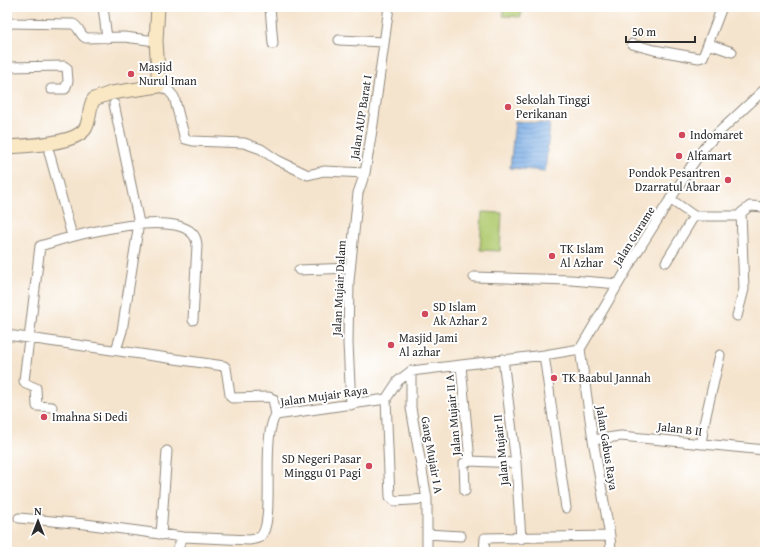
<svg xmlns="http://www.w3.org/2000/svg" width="772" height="559" font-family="'Gentium Book Plus',serif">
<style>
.green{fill:#b0ca6f;stroke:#6e7a4d}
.water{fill:url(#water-rules);stroke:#526c88}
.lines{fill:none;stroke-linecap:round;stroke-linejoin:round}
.street-casing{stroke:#90887c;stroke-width:11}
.secondary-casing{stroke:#90887c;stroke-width:15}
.street{stroke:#fff;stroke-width:9}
.secondary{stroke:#fae7c3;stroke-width:13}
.poi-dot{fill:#d1495b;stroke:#fff;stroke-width:1.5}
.labels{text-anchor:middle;stroke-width:4;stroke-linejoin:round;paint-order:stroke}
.poi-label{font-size:12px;fill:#2b2b2b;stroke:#fff;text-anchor:start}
.street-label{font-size:12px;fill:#2b2b2b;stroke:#fff}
</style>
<defs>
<pattern id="water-rules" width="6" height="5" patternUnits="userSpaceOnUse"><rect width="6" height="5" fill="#78ace5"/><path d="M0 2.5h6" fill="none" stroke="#638cba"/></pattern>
</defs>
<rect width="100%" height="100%" fill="#fff"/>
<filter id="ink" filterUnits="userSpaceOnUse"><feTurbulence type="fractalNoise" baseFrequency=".025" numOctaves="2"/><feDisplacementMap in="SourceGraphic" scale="8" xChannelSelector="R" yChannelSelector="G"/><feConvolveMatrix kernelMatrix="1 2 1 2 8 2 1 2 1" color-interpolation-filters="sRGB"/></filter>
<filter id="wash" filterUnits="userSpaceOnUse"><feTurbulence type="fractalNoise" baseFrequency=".012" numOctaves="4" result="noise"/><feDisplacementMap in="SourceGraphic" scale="16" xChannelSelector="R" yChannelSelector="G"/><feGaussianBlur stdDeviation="0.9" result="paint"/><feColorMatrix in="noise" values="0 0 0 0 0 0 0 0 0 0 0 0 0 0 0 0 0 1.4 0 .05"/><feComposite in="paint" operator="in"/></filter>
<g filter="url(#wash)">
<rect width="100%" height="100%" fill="#f5e4cd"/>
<path class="green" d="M504 7H521V17L503 16Z
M482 212 502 213 500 251 480 250Z"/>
<path class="water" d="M515 121 550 124 545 171 510 168Z"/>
</g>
<g filter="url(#ink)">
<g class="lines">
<g class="street-casing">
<path id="street" d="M103 7 107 38
M270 7 273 44
M7 23 73 24C80 27 79 35 86 38L124 37 156 41
M339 40 384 42
M632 44 654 50 699 58 703 57 722 7
M709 44 732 52
M7 67 64 66 67 68 68 81 65 89H51
M159 86 169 91 174 97 185 139 193 141 244 143 261 149 277 160 308 175 324 171 365 173
M114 104 139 223 122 331 116 350
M49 152 72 236
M670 199 694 216H740
M666 262 694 216
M299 270 350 268
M474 277 571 280 618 284
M737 316 744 289 741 213 750 206 765 207
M7 335 224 366 226 368 230 395 232 398 269 397 273 399 276 415
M580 349 637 252 690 168 704 148 718 133 765 89
M580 349 593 440 610 536 611 552
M544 355 566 508
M503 359 516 463 521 539
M461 366 470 461
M411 371V408L427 499V552
M386 399 390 497 395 501 427 499
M351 405 348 343 349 281 358 193 365 173 373 124 389 7
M52 407 37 406 36 388 26 384 24 381 40 246C65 238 195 200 197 245L193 320
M593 440 621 436 765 450
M701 444 704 424 720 355
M465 491 464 463 470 461 516 463
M19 518 85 524 183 537
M427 534 461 536
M161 535 167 451
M176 552 183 537 250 540C254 539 258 539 261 536 276 521 260 436 276 415L386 399 398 381 411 371 544 355 580 349
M484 552 485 538 610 536"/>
</g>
<g class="secondary-casing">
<path id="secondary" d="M7 147C25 146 75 144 85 129 91 120 88 107 94 99L111 93 159 86 156 41 158 7"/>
</g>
<use href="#street" class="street"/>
<use href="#secondary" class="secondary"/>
</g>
</g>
<g class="poi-dot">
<circle cx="131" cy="74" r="4"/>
<circle cx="508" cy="107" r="4"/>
<circle cx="682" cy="135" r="4"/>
<circle cx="679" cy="156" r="4"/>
<circle cx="728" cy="180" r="4"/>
<circle cx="552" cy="256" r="4"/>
<circle cx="425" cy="314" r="4"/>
<circle cx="391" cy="345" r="4"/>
<circle cx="554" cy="378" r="4"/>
<circle cx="44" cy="417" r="4"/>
<circle cx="369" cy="466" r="4"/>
</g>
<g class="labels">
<g class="poi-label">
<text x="139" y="71">Masjid<tspan x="139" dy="14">Nurul Iman</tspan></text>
<text x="516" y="104">Sekolah Tinggi<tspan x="516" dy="14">Perikanan</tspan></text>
<text x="690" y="139">Indomaret</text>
<text x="687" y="160">Alfamart</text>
<text x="720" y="177" text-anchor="end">Pondok Pesantren<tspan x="720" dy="14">Dzarratul Abraar</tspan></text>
<text x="560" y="253">TK Islam<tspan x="560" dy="14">Al Azhar</tspan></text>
<text x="433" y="311">SD Islam<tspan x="433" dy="14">Ak Azhar 2</tspan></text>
<text x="399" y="342">Masjid Jami<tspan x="399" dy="14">Al azhar</tspan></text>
<text x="562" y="382">TK Baabul Jannah</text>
<text x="52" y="421">Imahna Si Dedi</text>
<text x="361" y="463" text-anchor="end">SD Negeri Pasar<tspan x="361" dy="14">Minggu 01 Pagi</tspan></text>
</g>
<g class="street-label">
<text transform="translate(361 117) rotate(-81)" y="4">Jalan AUP Barat I</text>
<text transform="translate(634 236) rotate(-58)" y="4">Jalan Gurame</text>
<text transform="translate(339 288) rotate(-87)" y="4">Jalan Mujair Dalam</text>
<text transform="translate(324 396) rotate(-8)" y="4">Jalan Mujair Raya</text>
<text transform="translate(453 415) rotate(-95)" y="4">Jalan Mujair II A</text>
<text transform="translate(680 429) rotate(7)" y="4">Jalan B II</text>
<text transform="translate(607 448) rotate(81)" y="4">Jalan Gabus Raya</text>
<text transform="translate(501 450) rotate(-96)" y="4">Jalan Mujair II</text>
<text transform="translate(432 455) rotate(80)" y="4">Gang Mujair I A</text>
</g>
</g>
<rect width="772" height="559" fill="none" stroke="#fff" stroke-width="24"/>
<g transform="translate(38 521)" stroke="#ffffff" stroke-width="3" paint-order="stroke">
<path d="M0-3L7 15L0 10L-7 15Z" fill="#2b2b2b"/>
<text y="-6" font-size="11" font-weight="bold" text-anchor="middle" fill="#2b2b2b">N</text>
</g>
<path d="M626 36v6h69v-6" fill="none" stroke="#2b2b2b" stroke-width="2"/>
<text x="632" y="36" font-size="12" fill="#2b2b2b" stroke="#ffffff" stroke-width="3" paint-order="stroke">50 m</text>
</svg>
